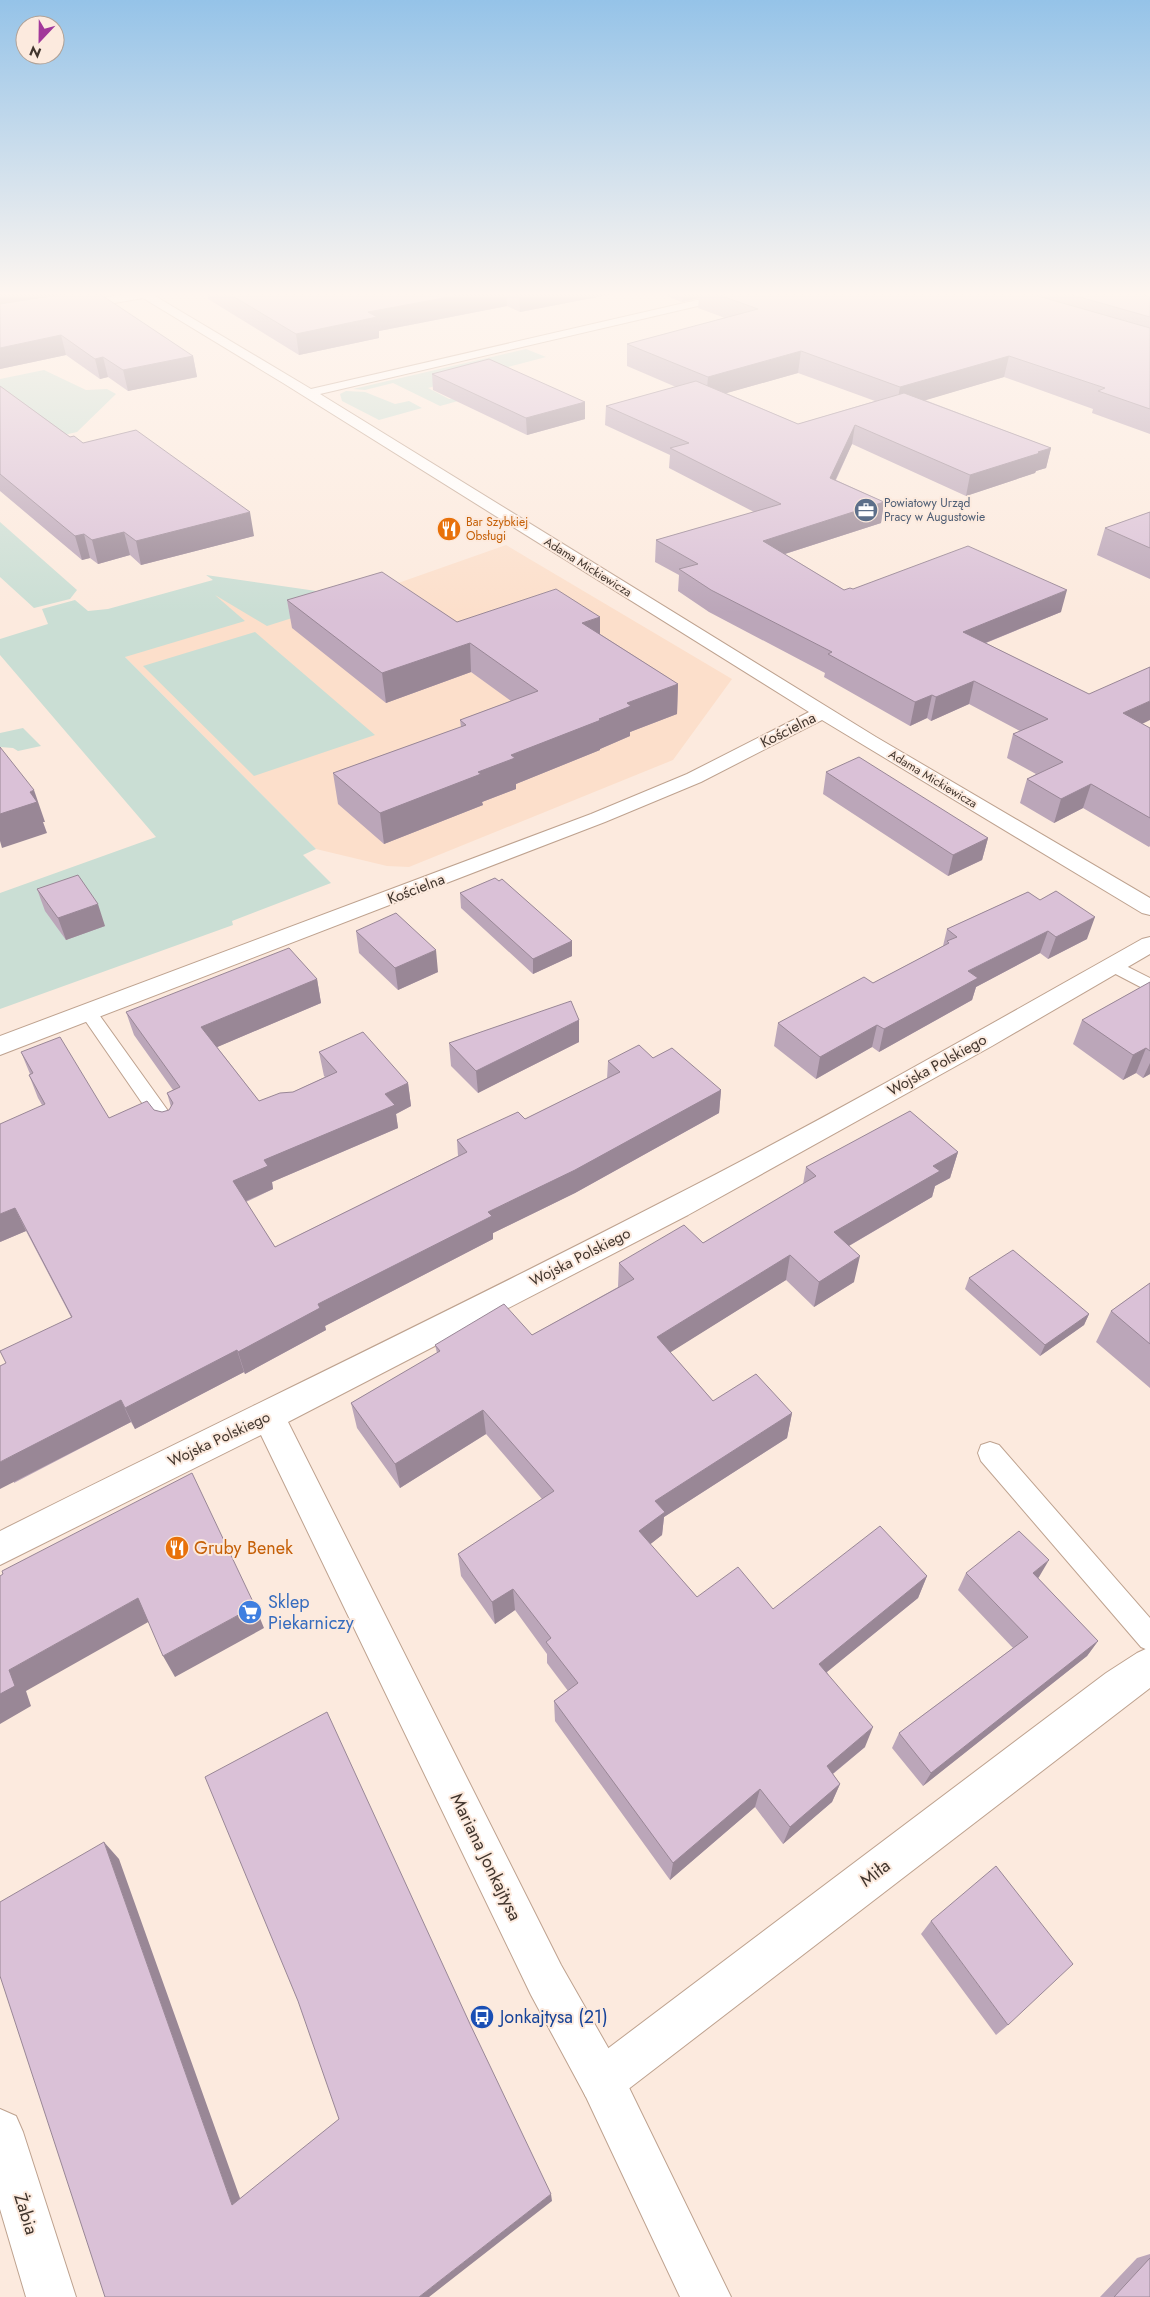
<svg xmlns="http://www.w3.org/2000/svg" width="1150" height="2297" font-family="Jost,sans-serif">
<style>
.built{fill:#fcdfcb}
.green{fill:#caded4}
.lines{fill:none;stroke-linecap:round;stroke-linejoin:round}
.service-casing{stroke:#bea28f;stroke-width:2}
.minor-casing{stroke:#bea28f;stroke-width:2}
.tertiary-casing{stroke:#bea28f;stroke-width:2}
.service{fill:#fff;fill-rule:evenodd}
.minor{fill:#fff;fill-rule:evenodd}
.tertiary{fill:#fff;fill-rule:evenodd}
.wall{fill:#bba6b9;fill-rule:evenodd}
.shaded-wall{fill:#998796}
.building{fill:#dac1d7;stroke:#998796}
.labels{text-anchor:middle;stroke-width:4;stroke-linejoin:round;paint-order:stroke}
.far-service-label{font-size:12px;fill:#4e5e75;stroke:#fceade;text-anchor:start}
.far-food-label{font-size:12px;fill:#c56008;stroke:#fceade;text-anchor:start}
.far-street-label{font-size:12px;fill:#41352d;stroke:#fceade}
.street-label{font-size:15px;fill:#41352d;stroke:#fceade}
.near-food-label{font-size:18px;fill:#c56008;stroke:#fceade;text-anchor:start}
.near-shop-label{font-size:18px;fill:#366cbe;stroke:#fceade;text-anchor:start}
.near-street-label{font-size:18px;fill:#41352d;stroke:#fceade}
.near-transit-label{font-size:18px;fill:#164399;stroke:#fceade;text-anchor:start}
</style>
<rect width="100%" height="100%" fill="#fceade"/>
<path class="built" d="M506 545 732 679 673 760 409 867 387 866 316 849 125 657 207 587 316 612Z"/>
<path class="green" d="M526 349 546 357 428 388 449 399 466 396 469 398 440 406 393 383 365 390 353 389Z
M44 370 86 390 107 389 116 394 77 432 0 450V379Z
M346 391 365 392 395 404 409 401 422 408 379 420 342 401 340 394Z
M0 522 77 590 70 599 34 608 0 577Z
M206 575 358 597 267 626 215 595 245 621 125 657 316 849 303 855 331 883 232 921 233 925 0 1009V893L156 837 0 655V639L48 624 42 609 75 600 88 611 108 609 213 580Z
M255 632 375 735 254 776 143 666Z
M23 728 41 746 18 751 13 748 0 747V733Z"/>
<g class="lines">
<g class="service-casing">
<path id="service" d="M1112 959 1150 978V992L1106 969 1103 965 1106 961Z
M89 1007 95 1009 176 1122 179 1127 176 1132 169 1134 162 1132 80 1013 83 1009Z
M990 1442 999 1445 1150 1618V1651L1141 1647 981 1461 978 1453 981 1445Z"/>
</g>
<g class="minor-casing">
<path id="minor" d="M135 292H162L161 294 155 296 311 389 732 292H750L745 295 320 394 876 737 1150 898V915L1142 913 822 720 701 782 605 822 0 1055V1036L591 814 687 774 809 712 283 383 143 298 0 323V317Z
M1150 1647V1688L618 2097 602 2104 586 2097 579 2081 586 2065 1106 1673 1137 1653Z
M0 2109 16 2116 23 2132 76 2297H26L0 2209Z"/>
</g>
<g class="tertiary-casing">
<path id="tertiary" d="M1150 937V954L992 1046 688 1215 288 1422 561 1965 618 2065 731 2297H680L586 2097 531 1995 261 1435 0 1565V1531C222 1420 445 1314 666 1200 827 1118 984 1028 1142 939Z"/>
</g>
<use href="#service" class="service"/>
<use href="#minor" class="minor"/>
<use href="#tertiary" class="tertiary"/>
</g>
<path class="wall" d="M0 292 193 356 197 377 128 391 108 377 100 379 66 355 0 369Z
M204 292H623L520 312 507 306 379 331V338L299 355 208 299 207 294Z
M656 292H1134L1150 297V434L1092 413 1093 409 1004 377 925 400 1051 448 1046 468 1036 471 1035 473 966 496 852 444 836 480 884 502 881 523 785 554 844 590 853 589 1061 612 986 643 1150 728V846L1149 847 1083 808 1054 823 1020 803 1027 779 1036 774 1007 758 1013 734 1020 731 969 704 931 721 927 718 910 726 824 677 825 673 709 612 678 591 679 575 655 562 656 540 754 512 669 468 670 455 605 425 606 406 676 387 627 366V344L725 318 698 308 699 298 682 302ZM798 373 875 401 798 424 726 393Z
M432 374 585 402V419L527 435 433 390Z
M0 386 70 437 83 443 254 536 141 565 130 555 98 564 90 558 82 560 0 491Z
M1150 512V579L1097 555 1105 528Z
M287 600 457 622 600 634 678 684 677 714 630 732V736L600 749V750L516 784V789L482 802 483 805 384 844 338 804 333 773 461 727 460 720 511 701 471 672 386 703 292 628Z
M826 772 988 838 982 860 948 876 823 794Z
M37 889 105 926 66 940 45 911Z
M1028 892 1087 939 1048 959 1040 953 976 987 972 1000 879 1052 872 1047 816 1079 774 1046 778 1023 873 983 943 946 947 929Z
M460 893 572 941V956L533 974 461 908Z
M356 931 438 972 398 990 359 953Z
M317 979 321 1003 217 1047 259 1101 293 1092 325 1077 324 1076 319 1052 408 1083 411 1106 396 1114 398 1128 272 1182 273 1189 246 1202 275 1247 458 1156 457 1140 525 1119 607 1079 608 1061 653 1058 721 1090 719 1113 575 1193 493 1233V1239L325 1326 326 1330 245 1374 244 1372 135 1429 131 1422 14 1483 6 1363 71 1317 26 1231 0 1242 42 1105 38 1098 29 1075 30 1074 21 1052 109 1118 154 1110 162 1112 169 1110 171 1107 167 1093 173 1090 134 1035 126 1012Z
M1150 982V1074L1143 1078 1136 1073 1123 1080 1073 1044 1082 1020Z
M579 1020V1042L478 1093 451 1066 449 1043Z
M958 1152 950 1178 935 1186 932 1197 849 1246 854 1282 814 1307 786 1280 670 1352 713 1401 792 1413 787 1438 664 1517 662 1535 650 1544 697 1597 773 1609 927 1576 918 1598 827 1672 865 1747 833 1774 840 1784 832 1802 783 1844 755 1807 670 1880 555 1721 554 1701 568 1691 547 1663V1654L515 1610 495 1624 461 1576 458 1554 542 1499 486 1434 400 1488 357 1428 351 1403 437 1353 435 1345 532 1335 618 1287 619 1263 703 1243 803 1184 806 1167Z
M969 1278 1089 1314 1084 1325 1040 1356 965 1289Z
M1150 1283V1388L1096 1342 1111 1311Z
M966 1573 1039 1577 1038 1578 1098 1641 1087 1656 923 1786 892 1748 899 1733 1013 1648 958 1590Z
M931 1921 1008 2025 996 2035 921 1934Z
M1150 2254V2297H1100L1137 2258Z"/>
<path class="shaded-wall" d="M18 292H83L0 315V295Z
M476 292H506L507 306 379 331V338L299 355 296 334 368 312Z
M519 292H623L520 312Z
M683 292H699V298L682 302Z
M61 335 66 355 0 369V348Z
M801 351 798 373 706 399 708 377Z
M193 356 197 377 128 391 123 370Z
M1009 356 1004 377 896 409 900 387Z
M103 357 108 377 100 379 95 359Z
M585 402V419L527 435 526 418Z
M855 425 852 444 827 498 830 478Z
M1051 448 1046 468 1036 471 1035 473 966 496 970 475Z
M884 502 881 523 760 562 763 541Z
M250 512 254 536 141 565 136 541Z
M124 532 130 555 98 564 92 540Z
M84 534 90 558 82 560 75 536Z
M1067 590 1061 612 958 654 963 632Z
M600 617V646L582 623Z
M470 643 471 672 386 703 382 673Z
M974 681 969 704 931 721 936 697Z
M678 684 677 714 630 732V736L600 749V750L516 784V789L482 802 483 805 384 844 380 813 478 772 511 755 599 719 627 703Z
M932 695 927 718 910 726 915 702Z
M1150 701V720L1116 737 1123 713Z
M1091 784 1083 808 1054 823 1061 799Z
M34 790 45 822H43L47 833 2 848 0 841V814L30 792Z
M988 838 982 860 948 876 953 855Z
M98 904 105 926 66 940 58 918Z
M1095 917 1087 939 1048 959 1056 937Z
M1048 931 1040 953 976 987 972 1000 879 1052 884 1029 968 971Z
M572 941V956L533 974V959Z
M436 950 438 972 398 990 395 968Z
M317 979 321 1003 208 1051 201 1027Z
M579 1020V1042L478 1093 476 1071Z
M877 1025 872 1047 816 1079 820 1057Z
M1146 1048 1136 1073 1123 1080 1133 1055Z
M1150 1063V1074L1143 1078Z
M408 1083 411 1106 396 1114 398 1128 272 1182 273 1189 239 1204 233 1181 264 1160 385 1094Z
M721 1090 719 1113 575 1193 493 1233V1239L325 1326 326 1330 245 1374 238 1352 318 1304 488 1212Z
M958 1152 950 1178 935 1186 932 1197 828 1258 834 1232 933 1166Z
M15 1208 26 1231 0 1242V1214Z
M790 1255 786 1280 655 1362 657 1337Z
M860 1256 854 1282 814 1307 819 1282Z
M1089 1314 1084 1325 1040 1356 1045 1345Z
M237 1350 244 1372 135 1429 125 1408Z
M121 1400 131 1422 0 1489V1462Z
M483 1410 486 1434 400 1488 395 1464Z
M792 1413 787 1438 664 1517 662 1535 638 1554 639 1531 655 1501Z
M1049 1560 1039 1577 1024 1590 1033 1573Z
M927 1576 918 1598 812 1684 819 1664Z
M513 1589 515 1610 495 1624 492 1602Z
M138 1598 150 1621 26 1691 31 1706 0 1724V1694L9 1670Z
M255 1606 264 1628 175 1677 163 1656Z
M1098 1641 1087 1656 923 1786 931 1773Z
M873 1727 865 1747 819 1785 827 1766Z
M840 1784 832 1802 783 1844 790 1827Z
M760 1789 755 1807 670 1880 673 1863Z
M104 1842 119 1859 245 2212 232 2205Z
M551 2194 552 2201 429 2297H419Z"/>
<path class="building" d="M0 292H18L0 295Z
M76 292H97L193 356 123 370 103 357 95 359 61 335 0 348V304Z
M226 292H476L368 312 377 317 296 334Z
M711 292H1024L1150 328V409L1098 391 1105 388 1009 356 900 387 801 351 708 377 627 344 758 309Z
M1062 292H1134L1150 297V317Z
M489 359 585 402 526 418 432 374Z
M696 381 798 424 904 393 1051 448 1038 452 1040 453 970 475 855 425 830 478 884 502 763 541 844 590 850 588 853 589 968 546 1067 590 963 632 1089 694 1150 667V701L1123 713 1150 728V818L1091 784 1061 799 1027 779 1063 762 1013 734 1048 719 974 681 936 697 932 695 915 702 828 654 832 652 711 590 679 569 698 564 656 540 781 504 670 448 689 443 606 406Z
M0 386 70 437 74 436 83 443 136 430 250 512 136 541 124 532 92 540 84 534 75 536 0 474Z
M1150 512V548L1105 528Z
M382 572 457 622 556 589 600 617 582 623 678 684 627 703 631 706 599 719 601 720 511 755 515 758 478 772 481 774 380 813 333 773 466 725 460 720 538 691 470 643 382 673 287 600Z
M0 747 34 790 30 792 37 802 0 814Z
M859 757 988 838 953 855 826 772Z
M78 875 98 904 58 918 37 889Z
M495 878 499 881 502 879 572 941 533 959 460 893Z
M1056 891 1095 917 1056 937 1048 931 968 971 978 978 884 1029 877 1025 820 1057 778 1023 864 977 873 983 949 943 947 941 957 937 947 929 1028 892 1040 900Z
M396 913 436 950 395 968 356 931Z
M289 948 317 979 201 1027 259 1101 280 1093 293 1092 337 1072 319 1052 363 1032 408 1083 385 1094 395 1105 264 1160 268 1166 233 1181 275 1247 467 1152 457 1140 518 1112 525 1119 620 1072 608 1061 639 1045 653 1058 672 1048 721 1090 575 1170 488 1212 492 1216 318 1304 320 1308 238 1352 237 1350 125 1408 121 1400 0 1462V1366L6 1363 0 1351 72 1317 15 1208 0 1214V1124L45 1104 29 1075 33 1073 21 1052 60 1037 109 1118 147 1101 154 1110 162 1112 169 1110 173 1103 167 1093 180 1087 126 1012Z
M1150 982V1051L1146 1048 1133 1055 1082 1020Z
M571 1001 579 1020 476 1071 449 1043Z
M910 1111 958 1152 933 1166 940 1171 834 1232 860 1256 819 1282 790 1255 657 1337 713 1401 756 1374 792 1413 655 1501 665 1512 639 1531 697 1597 738 1567 773 1609 880 1526 927 1576 819 1664 873 1727 827 1766 840 1784 790 1827 760 1789 673 1863 554 1701 578 1683 546 1642 551 1638 513 1589 492 1602 458 1554 554 1491 483 1410 395 1464 351 1403 440 1351 435 1345 504 1304 532 1335 634 1279 619 1263 684 1225 703 1243 816 1176 806 1167Z
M1013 1250 1089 1314 1045 1345 969 1278Z
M1150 1283V1344L1111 1311Z
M192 1473 255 1606 163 1656 138 1598 9 1670 15 1686 0 1694V1576L3 1574 2 1571Z
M1019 1531 1049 1560 1033 1573 1098 1641 931 1773 899 1733 1028 1637 966 1573Z
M327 1712 470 2024 551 2194 419 2297H105L0 1976V1902L104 1842 232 2205 339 2119 298 2001 205 1777Z
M996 1866 1073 1964 1008 2025 931 1921Z
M1150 2258V2297H1114Z"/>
<linearGradient id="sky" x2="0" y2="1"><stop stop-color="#95c3e8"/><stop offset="0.48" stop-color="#fef6f0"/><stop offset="1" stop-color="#fef6f0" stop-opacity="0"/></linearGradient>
<rect width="1150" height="613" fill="url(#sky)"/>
<defs>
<g id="office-disc" transform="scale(1.25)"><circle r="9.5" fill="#5c6f8a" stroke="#fceade"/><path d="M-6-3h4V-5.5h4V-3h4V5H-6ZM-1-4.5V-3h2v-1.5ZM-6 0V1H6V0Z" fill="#fff"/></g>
<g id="restaurant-disc" transform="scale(1.25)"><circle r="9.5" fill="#e8710a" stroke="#fceade"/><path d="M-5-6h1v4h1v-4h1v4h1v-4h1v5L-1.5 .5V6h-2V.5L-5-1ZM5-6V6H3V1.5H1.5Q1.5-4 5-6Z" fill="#fff"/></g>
<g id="supermarket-disc" transform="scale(1.25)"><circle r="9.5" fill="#3f7fe0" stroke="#fceade"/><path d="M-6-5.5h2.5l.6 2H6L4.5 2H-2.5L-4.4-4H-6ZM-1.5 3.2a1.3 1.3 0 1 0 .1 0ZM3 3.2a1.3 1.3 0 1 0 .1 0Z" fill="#fff"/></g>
<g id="bus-disc" transform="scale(1.25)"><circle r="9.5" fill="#1a4fb4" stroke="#fceade"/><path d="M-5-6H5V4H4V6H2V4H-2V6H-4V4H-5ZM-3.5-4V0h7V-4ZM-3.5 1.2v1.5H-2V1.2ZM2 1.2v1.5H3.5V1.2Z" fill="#fff"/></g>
</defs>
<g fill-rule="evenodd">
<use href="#office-disc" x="866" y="510"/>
<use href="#restaurant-disc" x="449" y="529"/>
<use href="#restaurant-disc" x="177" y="1548"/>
<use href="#supermarket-disc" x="250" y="1612"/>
<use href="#bus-disc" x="482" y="2017"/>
</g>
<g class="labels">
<g class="far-service-label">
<text x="884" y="507">Powiatowy Urząd<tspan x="884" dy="14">Pracy w Augustowie</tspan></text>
</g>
<g class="far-food-label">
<text x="466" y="526">Bar Szybkiej<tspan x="466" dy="14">Obsługi</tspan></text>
</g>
<g class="far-street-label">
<text transform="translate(588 567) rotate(32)" y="4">Adama Mickiewicza</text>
<text transform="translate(933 779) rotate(31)" y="4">Adama Mickiewicza</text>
</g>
<g class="street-label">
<text transform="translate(788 730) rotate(-27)" y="5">Kościelna</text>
<text transform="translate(416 889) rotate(-21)" y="5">Kościelna</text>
<text transform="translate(937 1065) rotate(-29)" y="5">Wojska Polskiego</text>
<text transform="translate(580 1257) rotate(-27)" y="5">Wojska Polskiego</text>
<text transform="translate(219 1439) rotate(-25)" y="5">Wojska Polskiego</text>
</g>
<g class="near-food-label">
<text x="194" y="1554">Gruby Benek</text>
</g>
<g class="near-shop-label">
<text x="268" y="1608">Sklep<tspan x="268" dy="21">Piekarniczy</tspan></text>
</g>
<g class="near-street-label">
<text transform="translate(486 1857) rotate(64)" y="6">Mariana Jonkajtysa</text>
<text transform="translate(875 1873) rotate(-37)" y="6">Miła</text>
<text transform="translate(26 2214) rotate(73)" y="6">Żabia</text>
</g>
<g class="near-transit-label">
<text x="500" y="2023">Jonkajtysa (21)</text>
</g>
</g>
<g transform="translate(40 40) rotate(202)"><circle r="24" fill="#fceade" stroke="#b1a297"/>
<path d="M0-4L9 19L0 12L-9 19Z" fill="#a2389a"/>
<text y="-8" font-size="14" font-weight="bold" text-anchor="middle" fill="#41352d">N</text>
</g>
</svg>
